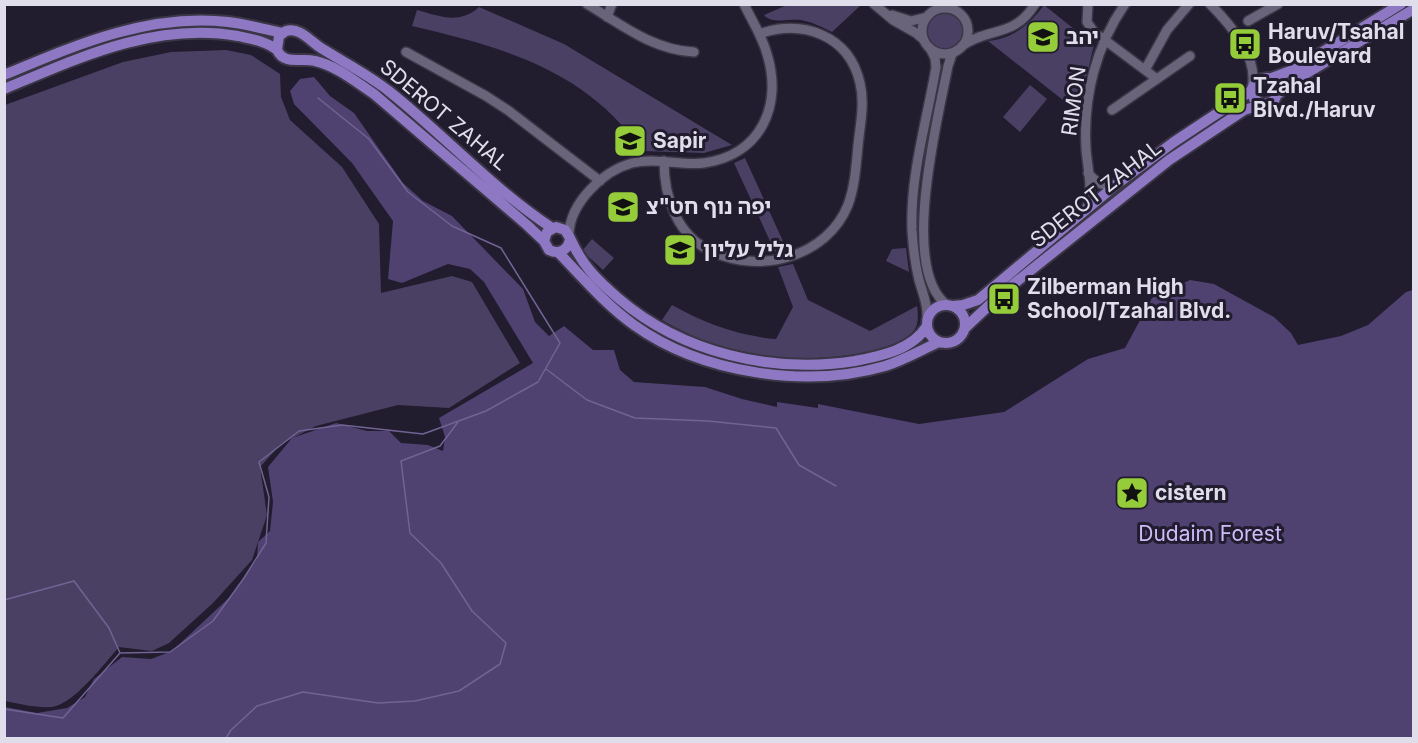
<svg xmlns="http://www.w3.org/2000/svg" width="1418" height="743" font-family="Inter,'Noto Sans Hebrew',sans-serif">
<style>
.green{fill:#4a4063}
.forest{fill:#4f4170}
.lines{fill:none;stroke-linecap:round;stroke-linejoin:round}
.stream{stroke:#716495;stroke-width:1.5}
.minor-casing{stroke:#3a3645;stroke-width:12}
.major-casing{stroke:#3a3645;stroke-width:14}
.minor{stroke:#69647a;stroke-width:9}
.major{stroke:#8e78c3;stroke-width:10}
.labels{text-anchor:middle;stroke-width:6;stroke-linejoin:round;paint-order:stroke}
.poi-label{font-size:21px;font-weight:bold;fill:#e1deeb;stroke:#211c2e;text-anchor:start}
.street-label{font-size:21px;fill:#e1deeb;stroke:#211c2e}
.park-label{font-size:21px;fill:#ccbcf9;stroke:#211c2e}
</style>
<rect width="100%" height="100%" fill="#211c2e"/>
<path class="green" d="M787 5V4L861 5 832 32C822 27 812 22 801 20 790 19 771 24 764 15Z
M1044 5 1094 45 1078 112 988 41C1013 39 1030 24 1044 5Z
M479 7 564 44 732 145 704 153 642 151C587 70 502 47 412 26L417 10C439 16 460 25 479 7Z
M927 31a18 18 0 1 1 36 0a18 18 0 1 1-36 0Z
M226 50 251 55 280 74 281 97 290 120 342 167 379 224 381 293 452 276 472 282 520 363 449 408 398 405 316 426 281 444 260 467 267 515 252 560 213 603 169 643 152 651 119 647C104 664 74 704 52 707 36 708 19 704 5 701V105L123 62 171 52Z
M1030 85 1047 99 1020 132 1003 117Z
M745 158 787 250 775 252 734 163Z
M592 239 614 258 603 270 582 251Z
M906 248 909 272 886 261 892 249Z
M793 264 808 300 870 331 917 306C918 314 919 322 915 329 896 359 789 362 756 356 722 350 692 337 662 320L672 305C704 323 739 336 776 339L793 307 778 267Z"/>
<path class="forest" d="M314 77 330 96 354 113 403 183 423 201 452 216 523 289 535 322 549 336 564 326 593 350H614L620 370 634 382 705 387 742 399 777 407V402L818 408V404L919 424 1004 412 1088 359 1125 348 1152 298 1190 280 1214 284 1274 317 1291 333 1298 345 1341 336 1368 325 1406 292 1413 290V738H5V707L37 713 67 708 85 697 94 679 122 657 151 659 172 651 233 594 257 559 258 542 270 531 273 502 268 467 292 438 336 423 367 431H389L401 443 428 445 443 451 445 437 439 418 533 363 484 282 470 269 448 264 402 283 388 279 393 221 352 163 294 104 290 91 300 79Z"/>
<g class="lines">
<path class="stream" d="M546 369 587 400 635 418 708 421 776 428 799 465 836 486
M4 600 74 581 109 628 120 653
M4 709 63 718 120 653 170 652 213 621 244 578 266 543 269 497 259 462 299 431 342 425 423 434 486 411 538 382 560 343 501 248 452 226 408 192 369 139 318 98
M226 738 231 730 257 706 303 692 378 703 415 701 459 691 500 664 506 643 472 611 441 563 410 533 401 461 440 446 458 422"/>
<g class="minor-casing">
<path id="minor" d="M587 4C622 25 653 50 694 52
M874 4 893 20 916 33 923 39
M1088 4 1087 22 1094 32 1157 79
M1210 4C1230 24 1259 57 1252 87
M922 31a23 23 0 1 1 46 0a23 23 0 1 1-46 0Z
M892 15 911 21 927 17
M607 17 612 4
M1248 21 1278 4
M962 46C988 27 1015 38 1035 4
M406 52 486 96 509 111 600 181
M1145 70 1167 30 1189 4
M1112 110 1190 56
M664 161C664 197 677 237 713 252 761 274 827 257 848 205 855 186 856 166 858 146 860 125 865 104 860 83 849 35 803 19 759 34
M1088 173C1096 182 1103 188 1116 184
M1085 211C1095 193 1087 168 1086 148 1083 97 1096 46 1125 4
M569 234C570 203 603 171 632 163 656 157 680 166 704 163 761 155 783 105 767 54 762 36 752 21 744 4
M947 305C899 269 938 118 948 66L952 54 957 50
M927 320C928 305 923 294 919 280 915 264 913 247 912 230 910 175 927 121 936 67L935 58 930 48"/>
</g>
<g class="major-casing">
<path id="major" d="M4 75C76 45 149 13 228 22 246 24 264 29 282 33
M1269 79 1293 70 1401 4
M4 89C78 58 156 21 238 36 251 39 266 41 277 50
M1278 94 1292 82 1414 9
M570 238C582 265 596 279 618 298 682 353 772 374 855 361 881 356 912 350 927 326
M544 241 547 232 556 227 565 230 570 238C569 250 559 255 549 250L544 241 527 225 374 94C356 82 337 66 315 61 301 57 285 66 277 50L279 36 286 31C300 27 310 41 321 48 345 63 369 75 390 92 445 136 493 189 552 228
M558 252C583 278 605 304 634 325 701 373 806 389 885 366 904 360 921 350 939 342
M927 324a19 19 0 1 1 38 0a19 19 0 1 1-38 0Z
M953 306 963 305 978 300 1117 184 1174 142 1251 91
M965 328 1001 294 1169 160 1244 110 1274 101 1278 92 1276 84 1268 78 1257 80 1252 89 1254 99 1262 104"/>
</g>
<use href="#minor" class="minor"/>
<use href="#major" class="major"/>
</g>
<defs>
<g id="school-square" transform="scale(1.725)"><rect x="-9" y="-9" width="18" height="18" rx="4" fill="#95cc3a" stroke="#211c2e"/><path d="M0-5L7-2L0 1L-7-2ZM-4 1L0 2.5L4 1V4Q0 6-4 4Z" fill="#111"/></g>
<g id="bus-square" transform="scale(1.725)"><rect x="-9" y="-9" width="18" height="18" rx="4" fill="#95cc3a" stroke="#211c2e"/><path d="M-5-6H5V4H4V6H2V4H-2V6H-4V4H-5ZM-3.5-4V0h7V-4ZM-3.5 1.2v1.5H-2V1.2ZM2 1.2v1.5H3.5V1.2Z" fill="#111"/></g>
<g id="sight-square" transform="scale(1.725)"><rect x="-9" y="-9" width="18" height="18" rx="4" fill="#95cc3a" stroke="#211c2e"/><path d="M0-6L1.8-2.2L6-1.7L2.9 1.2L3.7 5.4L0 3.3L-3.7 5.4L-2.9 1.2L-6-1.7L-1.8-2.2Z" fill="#111"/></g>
</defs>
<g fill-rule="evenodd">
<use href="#school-square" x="1043" y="37"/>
<use href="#bus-square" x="1245" y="44"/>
<use href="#bus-square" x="1230" y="98"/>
<use href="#school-square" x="630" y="141"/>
<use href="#school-square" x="623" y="207"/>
<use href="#school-square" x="680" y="250"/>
<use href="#bus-square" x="1004" y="299"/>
<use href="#sight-square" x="1132" y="493"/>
</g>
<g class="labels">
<g class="poi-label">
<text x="1268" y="39">Haruv/Tsahal<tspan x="1268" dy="24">Boulevard</tspan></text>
<text x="1066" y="44">יהב</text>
<text x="1253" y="93">Tzahal<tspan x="1253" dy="24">Blvd./Haruv</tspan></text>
<text x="653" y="148">Sapir</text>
<text x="646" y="214">יפה נוף חט"צ</text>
<text x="703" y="257">גליל עליון</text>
<text x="1027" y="294">Zilberman High<tspan x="1027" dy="24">School/Tzahal Blvd.</tspan></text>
<text x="1155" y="500">cistern</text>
</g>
<g class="street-label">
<text transform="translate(1074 101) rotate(-82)" y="7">RIMON</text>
<text transform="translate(444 115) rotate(40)" y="7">SDEROT ZAHAL</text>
<text transform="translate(1096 194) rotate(-38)" y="7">SDEROT ZAHAL</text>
</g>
<g class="park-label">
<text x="1210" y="541">Dudaim Forest</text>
</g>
</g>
<rect width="1418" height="743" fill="none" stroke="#e1deeb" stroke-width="12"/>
</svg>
